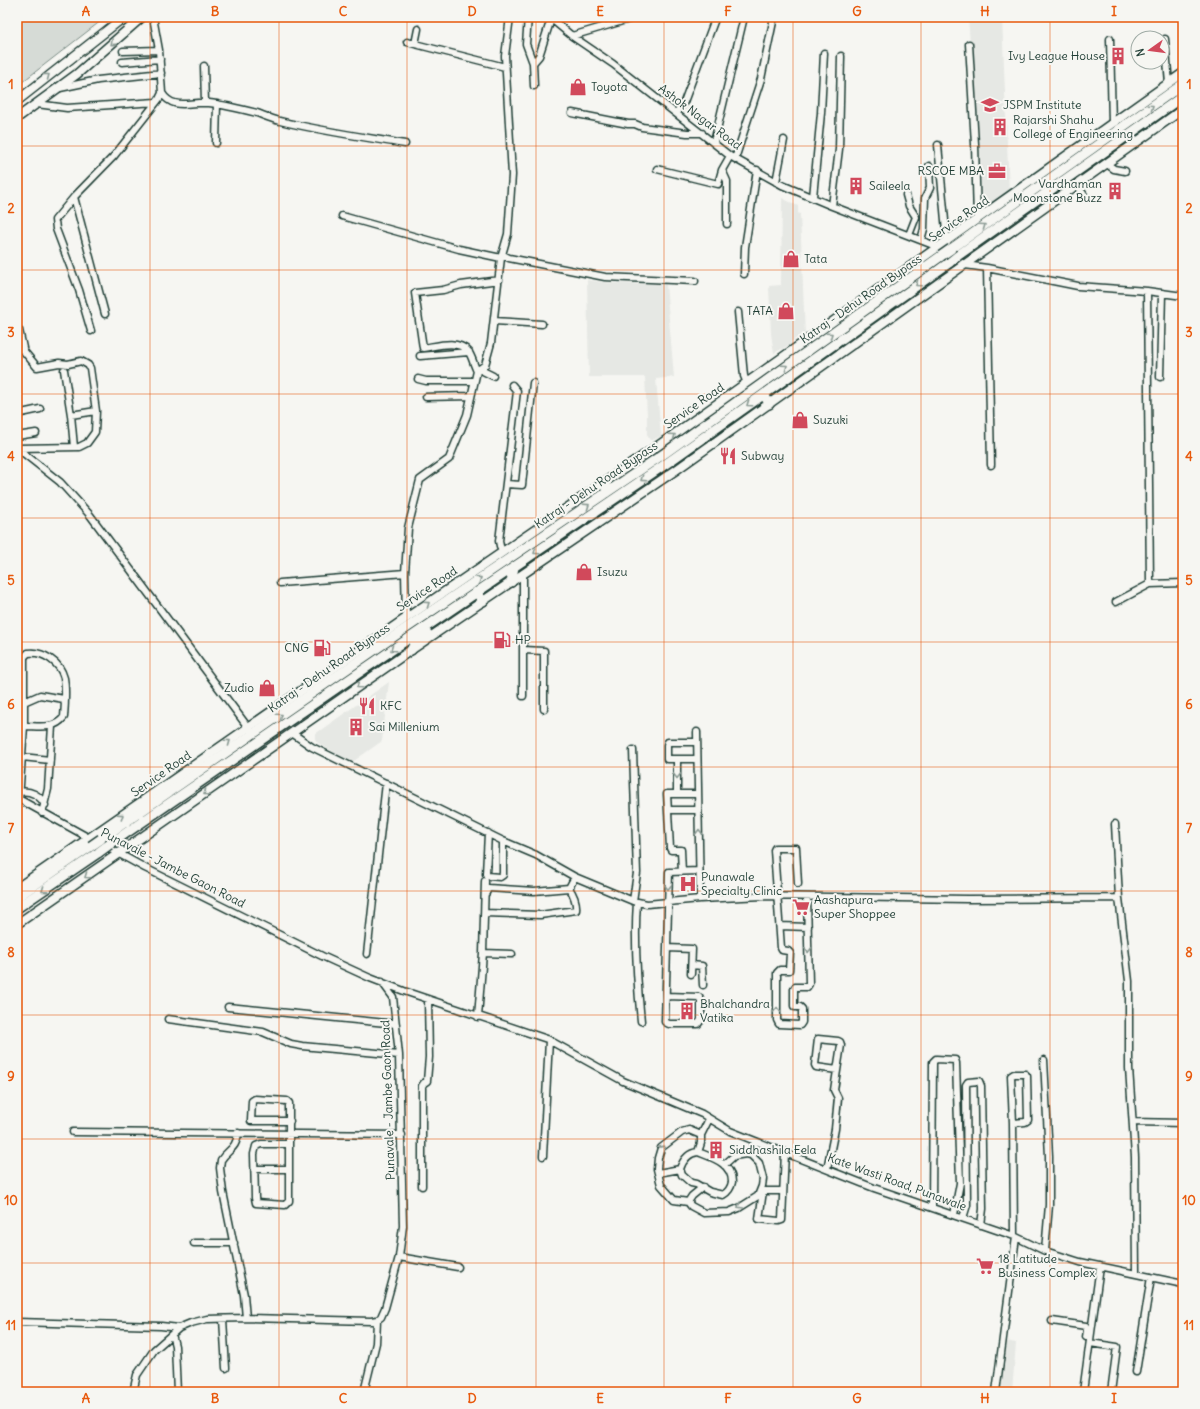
<svg xmlns="http://www.w3.org/2000/svg" width="1200" height="1409" font-family="Delius,sans-serif">
<style>
.built{fill:#e6e8e4}
.green{fill:#d6dbd6;stroke:#7a8c85}
.lines{fill:none;stroke-linecap:round;stroke-linejoin:round}
.minor-casing{stroke:#1f3d34;stroke-width:9}
.major-casing{stroke:#1f3d34;stroke-width:11}
.highway-casing{stroke:#1f3d34;stroke-width:12}
.minor{stroke:#f6f6f2;stroke-width:6}
.major{stroke:#f6f6f2;stroke-width:8}
.highway{stroke:#f6f6f2;stroke-width:9}
.highway-bridge-casing{stroke:#1f3d34;stroke-width:12;stroke-linecap:butt}
.highway-bridge{stroke:#f6f6f2;stroke-width:9}
.oneway{stroke:#8a9a93}
.grid{fill:none;stroke:#e8590c;stroke-width:1;stroke-opacity:0.55}
.labels{text-anchor:middle;stroke-width:4;stroke-linejoin:round;paint-order:stroke}
.poi-label{font-size:12px;fill:#1f3d34;stroke:#f6f6f2;text-anchor:start}
.street-label{font-size:12px;fill:#1f3d34;stroke:#f6f6f2}
.neatline{fill:none;stroke:#e8590c;stroke-width:1.5}
.grid-label{font-size:13px;text-anchor:middle;font-weight:bold;fill:#e8590c}
</style>
<rect width="100%" height="100%" fill="#f6f6f2"/>
<filter id="ink" filterUnits="userSpaceOnUse"><feTurbulence type="fractalNoise" baseFrequency=".025" numOctaves="2"/><feDisplacementMap in="SourceGraphic" scale="8" xChannelSelector="R" yChannelSelector="G"/><feConvolveMatrix kernelMatrix="1 2 1 2 8 2 1 2 1" color-interpolation-filters="sRGB"/></filter>
<g filter="url(#ink)">
<path class="built" d="M968 17H1002L1009 193 983 213Z
M782 198 798 206V213L800 214 805 335 799 338 798 337 791 342V344L774 353 771 334 769 286 781 285Z
M587 280 613 283 666 284 674 377 656 379 661 436 653 440H650L647 435V416L645 377H589Z
M389 682 382 741 351 763 318 743 315 739V734Z
M1006 1341 1016 1343 1012 1392H1000Z"/>
<path class="green" d="M17 17H106L17 86Z"/>
<g class="lines">
<g class="minor-casing">
<path id="minor" d="M528 17 526 44 533 63
M549 17 572 36 613 64 730 156 782 185 832 206 941 248
M572 36 636 17
M1110 39 1112 124
M1165 39 1169 83
M407 42 505 67
M415 44 418 29
M969 44 975 144 977 220
M123 51 159 50
M122 62 160 59
M204 66 205 103
M534 86 533 63 539 56 551 19 554 18
M60 88 98 80 161 73
M162 93C173 111 191 101 209 103 225 105 241 109 257 113 265 116 272 119 280 121 321 131 364 137 405 144
M37 104 67 108 156 102
M572 113 628 124H635L642 127 687 133H702
M676 113 684 102 715 19
M714 142 744 17
M216 143 217 104
M938 145 947 242
M735 159 761 79 774 17
M1107 164 1114 169 1125 171
M657 169 718 184 722 170
M776 182 784 140
M1077 185 1084 195
M906 195 909 206 916 217 909 235
M74 197 105 314
M813 197 821 113 824 53
M832 206 839 149 841 56
M342 216 459 249 501 258
M727 224V181L722 170 730 156
M921 240 924 229 925 198 930 188 929 166
M503 255 509 258 605 277 695 281
M953 257 965 265 987 268 1078 286 1147 291 1183 296
M987 268 991 465
M744 274 745 247 757 170
M738 312 744 376 747 383
M494 321 542 324
M17 328 19 330 23 348 17 351
M91 331 79 290 56 229 55 220 74 197 114 156 159 99 162 93 159 50 153 17
M420 356 469 352
M479 369 493 376
M64 370 71 415 74 447
M477 371C474 366 472 356 468 351 457 339 437 346 423 348L415 293 443 290 461 285 499 280
M1160 377 1162 293
M418 379 426 381H474
M426 397 471 396
M17 414 40 409
M71 415 96 411
M17 436 36 433
M17 448 60 482 90 515 250 730
M17 448 79 447 87 443 95 432 96 411 90 368 88 365 81 361 68 364 59 363 37 367 22 349
M506 484 522 485 533 383
M503 552 500 546 499 541 517 391 512 385
M523 574V696
M280 583 405 573
M1150 584 1183 583
M1116 602 1150 584 1147 291
M406 618 405 573 408 528 420 480 449 459 467 415 477 371 485 365 491 343 501 258 508 234 512 175 505 56 510 17
M523 650 544 651V709
M24 702 40 695 64 699
M697 732 700 899
M292 733 312 747 503 841 536 855 575 877 633 901 647 904 700 899 763 896 967 899 1119 898
M697 742H668L667 745V759H697
M22 757 50 760
M677 759V794
M20 792C30 790 40 795 45 805
M17 798 91 839
M19 800 24 726V657L28 653C43 651 60 662 64 678 66 690 65 705 64 717 54 730 39 726 24 726
M668 810H698
M42 813 48 789 52 726
M1115 824 1119 898 1129 981V1068L1135 1157 1136 1274
M488 833 486 874 487 876 500 877 503 875V841
M105 846 145 868 322 956 370 978 404 991 547 1039 623 1081 702 1114 730 1131 874 1188 1014 1236 1045 1251 1080 1262 1183 1284
M682 872 681 850H671L670 848 667 794H698
M798 884 796 848H775L774 850 781 948 782 950 788 951 790 953 789 970H780L777 973V1020L779 1024 800 1025 802 1022V1009L800 1007H795L794 1006V989L795 987H807L809 984 807 897
M486 893 488 888 534 891 569 888 575 877
M633 901 637 873 633 750
M637 902C634 942 637 982 641 1021
M484 913 540 915 576 910C577 903 573 893 569 888
M780 926 808 927
M667 948 692 949 691 974
M483 953 512 954
M367 954 386 783
M692 965 702 966 703 985
M666 996 699 997 701 1001V1020L698 1024H669L665 1022 669 872 699 871
M228 1007 396 1024
M478 1017 483 953 485 881
M168 1019 263 1032 291 1044 302 1046 399 1055
M1044 1060 1049 1156V1205L1045 1251
M1133 1122 1183 1123
M1013 1123 1025 1122 1028 1120 1027 1076 1025 1074H1014L1011 1076 1013 1123 1014 1236
M73 1132 402 1135
M238 1133C236 1150 229 1148 221 1160L220 1168 223 1192 244 1295 246 1318
M701 1135 689 1130 682 1132 661 1148 658 1158 657 1169 661 1185 674 1200 688 1202 691 1206 704 1213 729 1212 739 1208 758 1196 762 1186 763 1179 759 1163 751 1155 746 1154 734 1156 724 1165
M289 1144H261L256 1146 254 1154 255 1198 256 1203 285 1205 289 1201V1103L287 1101 255 1099 252 1101 251 1121H290
M698 1152C713 1158 732 1163 732 1182 731 1188 728 1192 723 1195L710 1192 696 1184 691 1183 682 1175 680 1169C683 1160 688 1153 698 1152Z
M698 1152 701 1143V1135L709 1119
M751 1155 755 1141
M543 1156 549 1040
M255 1169H289
M827 1169 835 1129 838 1098 834 1090 841 1045 840 1042 838 1041 818 1039 815 1065 816 1067 837 1070
M658 1173 680 1169
M422 1186V1086L424 1083 427 1081 429 1057 428 999
M782 1191H763L759 1219 779 1221 782 1220 785 1152
M688 1202 692 1196 703 1187
M932 1207 933 1062 936 1059 955 1060 956 1063 960 1183 954 1215
M963 1218 967 1205 966 1085 968 1082 979 1081 981 1086 983 1209 981 1225
M194 1243H234
M399 1257 458 1267
M223 1319 226 1368
M1052 1321 1086 1326 1087 1331 1086 1337
M17 1322 161 1326 179 1328
M172 1334 175 1346 177 1392
M1090 1343 1117 1347 1111 1392
M1136 1372 1151 1277
M133 1392 137 1375 154 1350 179 1328 191 1323 207 1319 246 1318 371 1321 377 1320 381 1317 385 1308 399 1257 403 1226 399 1055 393 997 382 982
M364 1392 376 1343 377 1320
M996 1392 1016 1237
M1083 1392 1100 1266"/>
</g>
<g class="major-casing">
<path id="major" d="M17 101 124 17
M17 118 77 74 142 17
M17 888 399 623 659 445 1183 73
M17 924 411 650 676 470 1183 109"/>
</g>
<g class="highway-casing">
<path id="highway" d="M951 249 1183 84
M960 254 1183 96
M764 394 769 404
M606 493V482
M511 582 514 567
M476 592 483 601
M411 650 417 640 427 633
M101 839 399 633 665 453 941 256
M110 844 405 641 670 461 950 262
M17 897 91 846
M17 908 99 852"/>
</g>
<use href="#minor" class="minor"/>
<use href="#major" class="major"/>
<use href="#highway" class="highway"/>
<g class="highway-bridge-casing">
<path id="highway-bridge" d="M941 256 951 249
M950 262 960 254
M91 846 101 839
M99 852 110 844"/>
</g>
<use href="#highway-bridge" class="highway-bridge"/>
</g>
<defs><path id="oneway-chevron" d="M-2-3.5L2.5 0L-2 3.5" fill="none" stroke-width="1.6" stroke-linecap="round" stroke-linejoin="round"/></defs>
<g class="oneway">
<use href="#oneway-chevron" transform="translate(113 43) rotate(139)"/>
<use href="#oneway-chevron" transform="translate(47 76) rotate(-37)"/>
<use href="#oneway-chevron" transform="translate(1151 107) rotate(-35)"/>
<use href="#oneway-chevron" transform="translate(983 226) rotate(-35)"/>
<use href="#oneway-chevron" transform="translate(918 284) rotate(145)"/>
<use href="#oneway-chevron" transform="translate(830 335) rotate(-35)"/>
<use href="#oneway-chevron" transform="translate(785 367) rotate(-35)"/>
<use href="#oneway-chevron" transform="translate(749 404) rotate(145)"/>
<use href="#oneway-chevron" transform="translate(673 436) rotate(-35)"/>
<use href="#oneway-chevron" transform="translate(643 479) rotate(146)"/>
<use href="#oneway-chevron" transform="translate(587 506) rotate(-34)"/>
<use href="#oneway-chevron" transform="translate(536 552) rotate(146)"/>
<use href="#oneway-chevron" transform="translate(479 579) rotate(-34)"/>
<use href="#oneway-chevron" transform="translate(427 604) rotate(-34)"/>
<use href="#oneway-chevron" transform="translate(393 649) rotate(145)"/>
<use href="#oneway-chevron" transform="translate(359 686) rotate(145)"/>
<use href="#oneway-chevron" transform="translate(280 716) rotate(-35)"/>
<use href="#oneway-chevron" transform="translate(228 742) rotate(-36)"/>
<use href="#oneway-chevron" transform="translate(677 776) rotate(90)"/>
<use href="#oneway-chevron" transform="translate(206 793) rotate(145)"/>
<use href="#oneway-chevron" transform="translate(121 816) rotate(-34)"/>
<use href="#oneway-chevron" transform="translate(699 832) rotate(-91)"/>
<use href="#oneway-chevron" transform="translate(87 876) rotate(145)"/>
<use href="#oneway-chevron" transform="translate(668 887) rotate(90)"/>
<use href="#oneway-chevron" transform="translate(44 890) rotate(145)"/>
<use href="#oneway-chevron" transform="translate(808 950) rotate(89)"/>
<use href="#oneway-chevron" transform="translate(777 1010) rotate(-90)"/>
<use href="#oneway-chevron" transform="translate(663 1148) rotate(-48)"/>
<use href="#oneway-chevron" transform="translate(740 1206) rotate(150)"/>
</g>
</g>
<path class="grid" d="M150 17V1392M279 17V1392M407 17V1392M536 17V1392M664 17V1392M793 17V1392M921 17V1392M1050 17V1392M17 146H1183M17 270H1183M17 394H1183M17 518H1183M17 642H1183M17 767H1183M17 891H1183M17 1015H1183M17 1139H1183M17 1263H1183"/>
<defs>
<g id="building-bare" transform="scale(1.38)"><path d="M-4-6H4V6H1V3H-1V6H-4ZM-2.5-4.3h1.7v1.8h-1.7ZM.8-4.3h1.7v1.8H.8ZM-2.5-1h1.7V.8h-1.7ZM.8-1h1.7V.8H.8Z" fill="#d1495b" stroke="#f6f6f2" stroke-width="2.5" paint-order="stroke"/></g>
<g id="shop-bare" transform="scale(1.38)"><path d="M-5-2.5h2.3a2.7 3.5 0 0 1 5.4 0H5L5.5 6h-11ZM-1.5-2.5h3a1.5 2.3 0 0 0-3 0Z" fill="#d1495b" stroke="#f6f6f2" stroke-width="2.5" paint-order="stroke"/></g>
<g id="university-bare" transform="scale(1.38)"><path d="M0-5L7-2L0 1L-7-2ZM-4 1L0 2.5L4 1V4Q0 6-4 4Z" fill="#d1495b" stroke="#f6f6f2" stroke-width="2.5" paint-order="stroke"/></g>
<g id="office-bare" transform="scale(1.38)"><path d="M-6-3h4V-5.5h4V-3h4V5H-6ZM-1-4.5V-3h2v-1.5ZM-6 0V1H6V0Z" fill="#d1495b" stroke="#f6f6f2" stroke-width="2.5" paint-order="stroke"/></g>
<g id="restaurant-bare" transform="scale(1.38)"><path d="M-5-6h1v4h1v-4h1v4h1v-4h1v5L-1.5 .5V6h-2V.5L-5-1ZM5-6V6H3V1.5H1.5Q1.5-4 5-6Z" fill="#d1495b" stroke="#f6f6f2" stroke-width="2.5" paint-order="stroke"/></g>
<g id="fuel-bare" transform="scale(1.38)"><path d="M-5.5-6h7V0h2V4h1.3V-2.5L3-4.5l.8-.8L6-3V5H2.5V1h-1V6h-7ZM-4.2-4.7v3.2H.2V-4.7Z" fill="#d1495b" stroke="#f6f6f2" stroke-width="2.5" paint-order="stroke"/></g>
<g id="hospital-bare" transform="scale(1.38)"><path d="M-5-5h3v3.5h4V-5h3V5h-3V1.5h-4V5h-3Z" fill="#d1495b" stroke="#f6f6f2" stroke-width="2.5" paint-order="stroke"/></g>
<g id="supermarket-bare" transform="scale(1.38)"><path d="M-6-5.5h2.5l.6 2H6L4.5 2H-2.5L-4.4-4H-6ZM-1.5 3.2a1.3 1.3 0 1 0 .1 0ZM3 3.2a1.3 1.3 0 1 0 .1 0Z" fill="#d1495b" stroke="#f6f6f2" stroke-width="2.5" paint-order="stroke"/></g>
</defs>
<g fill-rule="evenodd">
<use href="#building-bare" x="1118" y="56"/>
<use href="#shop-bare" x="578" y="87"/>
<use href="#university-bare" x="990" y="105"/>
<use href="#building-bare" x="1000" y="127"/>
<use href="#office-bare" x="997" y="171"/>
<use href="#building-bare" x="856" y="186"/>
<use href="#building-bare" x="1115" y="191"/>
<use href="#shop-bare" x="791" y="259"/>
<use href="#shop-bare" x="786" y="311"/>
<use href="#shop-bare" x="800" y="420"/>
<use href="#restaurant-bare" x="728" y="456"/>
<use href="#shop-bare" x="584" y="572"/>
<use href="#fuel-bare" x="502" y="640"/>
<use href="#fuel-bare" x="322" y="648"/>
<use href="#shop-bare" x="267" y="688"/>
<use href="#restaurant-bare" x="367" y="706"/>
<use href="#building-bare" x="356" y="727"/>
<use href="#hospital-bare" x="688" y="884"/>
<use href="#supermarket-bare" x="801" y="907"/>
<use href="#building-bare" x="687" y="1011"/>
<use href="#building-bare" x="716" y="1150"/>
<use href="#supermarket-bare" x="985" y="1266"/>
</g>
<g class="labels">
<g class="poi-label">
<text x="1105" y="60" text-anchor="end">Ivy League House</text>
<text x="591" y="91">Toyota</text>
<text x="1003" y="109">JSPM Institute</text>
<text x="1013" y="124">Rajarshi Shahu<tspan x="1013" dy="14">College of Engineering</tspan></text>
<text x="984" y="175" text-anchor="end">RSCOE MBA</text>
<text x="1102" y="188" text-anchor="end">Vardhaman<tspan x="1102" dy="14">Moonstone Buzz</tspan></text>
<text x="869" y="190">Saileela</text>
<text x="804" y="263">Tata</text>
<text x="773" y="315" text-anchor="end">TATA</text>
<text x="813" y="424">Suzuki</text>
<text x="741" y="460">Subway</text>
<text x="597" y="576">Isuzu</text>
<text x="515" y="644">HP</text>
<text x="309" y="652" text-anchor="end">CNG</text>
<text x="254" y="692" text-anchor="end">Zudio</text>
<text x="380" y="710">KFC</text>
<text x="369" y="731">Sai Millenium</text>
<text x="701" y="881">Punawale<tspan x="701" dy="14">Specialty Clinic</tspan></text>
<text x="814" y="904">Aashapura<tspan x="814" dy="14">Super Shoppee</tspan></text>
<text x="700" y="1008">Bhalchandra<tspan x="700" dy="14">Vatika</tspan></text>
<text x="729" y="1154">Siddhashila Eela</text>
<text x="998" y="1263">18 Latitude<tspan x="998" dy="14">Business Complex</tspan></text>
</g>
<g class="street-label">
<text transform="translate(700 117) rotate(37)" y="4">Ashok Nagar Road</text>
<text transform="translate(959 219) rotate(-35)" y="4">Service Road</text>
<text transform="translate(861 299) rotate(-35)" y="4">Katraj - Dehu Road Bypass</text>
<text transform="translate(694 406) rotate(-35)" y="4">Service Road</text>
<text transform="translate(596 485) rotate(-34)" y="4">Katraj - Dehu Road Bypass</text>
<text transform="translate(427 589) rotate(-34)" y="4">Service Road</text>
<text transform="translate(329 668) rotate(-35)" y="4">Katraj - Dehu Road Bypass</text>
<text transform="translate(161 774) rotate(-35)" y="4">Service Road</text>
<text transform="translate(173 868) rotate(27)" y="4">Punavale - Jambe Gaon Road</text>
<text transform="translate(388 1100) rotate(-92)" y="4">Punavale - Jambe Gaon Road</text>
<text transform="translate(897 1182) rotate(20)" y="4">Kate Wasti Road, Punawale</text>
</g>
</g>
<rect width="1200" height="1409" fill="none" stroke="#f6f6f2" stroke-width="44"/>
<g transform="translate(1150 50) rotate(256)"><circle r="19" fill="#f6f6f2" stroke="#a0aca6"/>
<path d="M0-3L7 15L0 10L-7 15Z" fill="#d1495b"/>
<text y="-6" font-size="11" font-weight="bold" text-anchor="middle" fill="#1f3d34">N</text>
</g>
<rect x="22" y="22" width="1156" height="1365" class="neatline"/>
<g class="grid-label">
<text x="86" y="16">A</text>
<text x="215" y="16">B</text>
<text x="343" y="16">C</text>
<text x="472" y="16">D</text>
<text x="600" y="16">E</text>
<text x="728" y="16">F</text>
<text x="857" y="16">G</text>
<text x="985" y="16">H</text>
<text x="1114" y="16">I</text>
<text x="11" y="89">1</text>
<text x="1189" y="89">1</text>
<text x="11" y="213">2</text>
<text x="1189" y="213">2</text>
<text x="11" y="337">3</text>
<text x="1189" y="337">3</text>
<text x="11" y="461">4</text>
<text x="1189" y="461">4</text>
<text x="11" y="585">5</text>
<text x="1189" y="585">5</text>
<text x="11" y="709">6</text>
<text x="1189" y="709">6</text>
<text x="11" y="833">7</text>
<text x="1189" y="833">7</text>
<text x="11" y="957">8</text>
<text x="1189" y="957">8</text>
<text x="11" y="1081">9</text>
<text x="1189" y="1081">9</text>
<text x="11" y="1205">10</text>
<text x="1189" y="1205">10</text>
<text x="11" y="1330">11</text>
<text x="1189" y="1330">11</text>
<text x="86" y="1403">A</text>
<text x="215" y="1403">B</text>
<text x="343" y="1403">C</text>
<text x="472" y="1403">D</text>
<text x="600" y="1403">E</text>
<text x="728" y="1403">F</text>
<text x="857" y="1403">G</text>
<text x="985" y="1403">H</text>
<text x="1114" y="1403">I</text>
</g>
</svg>
